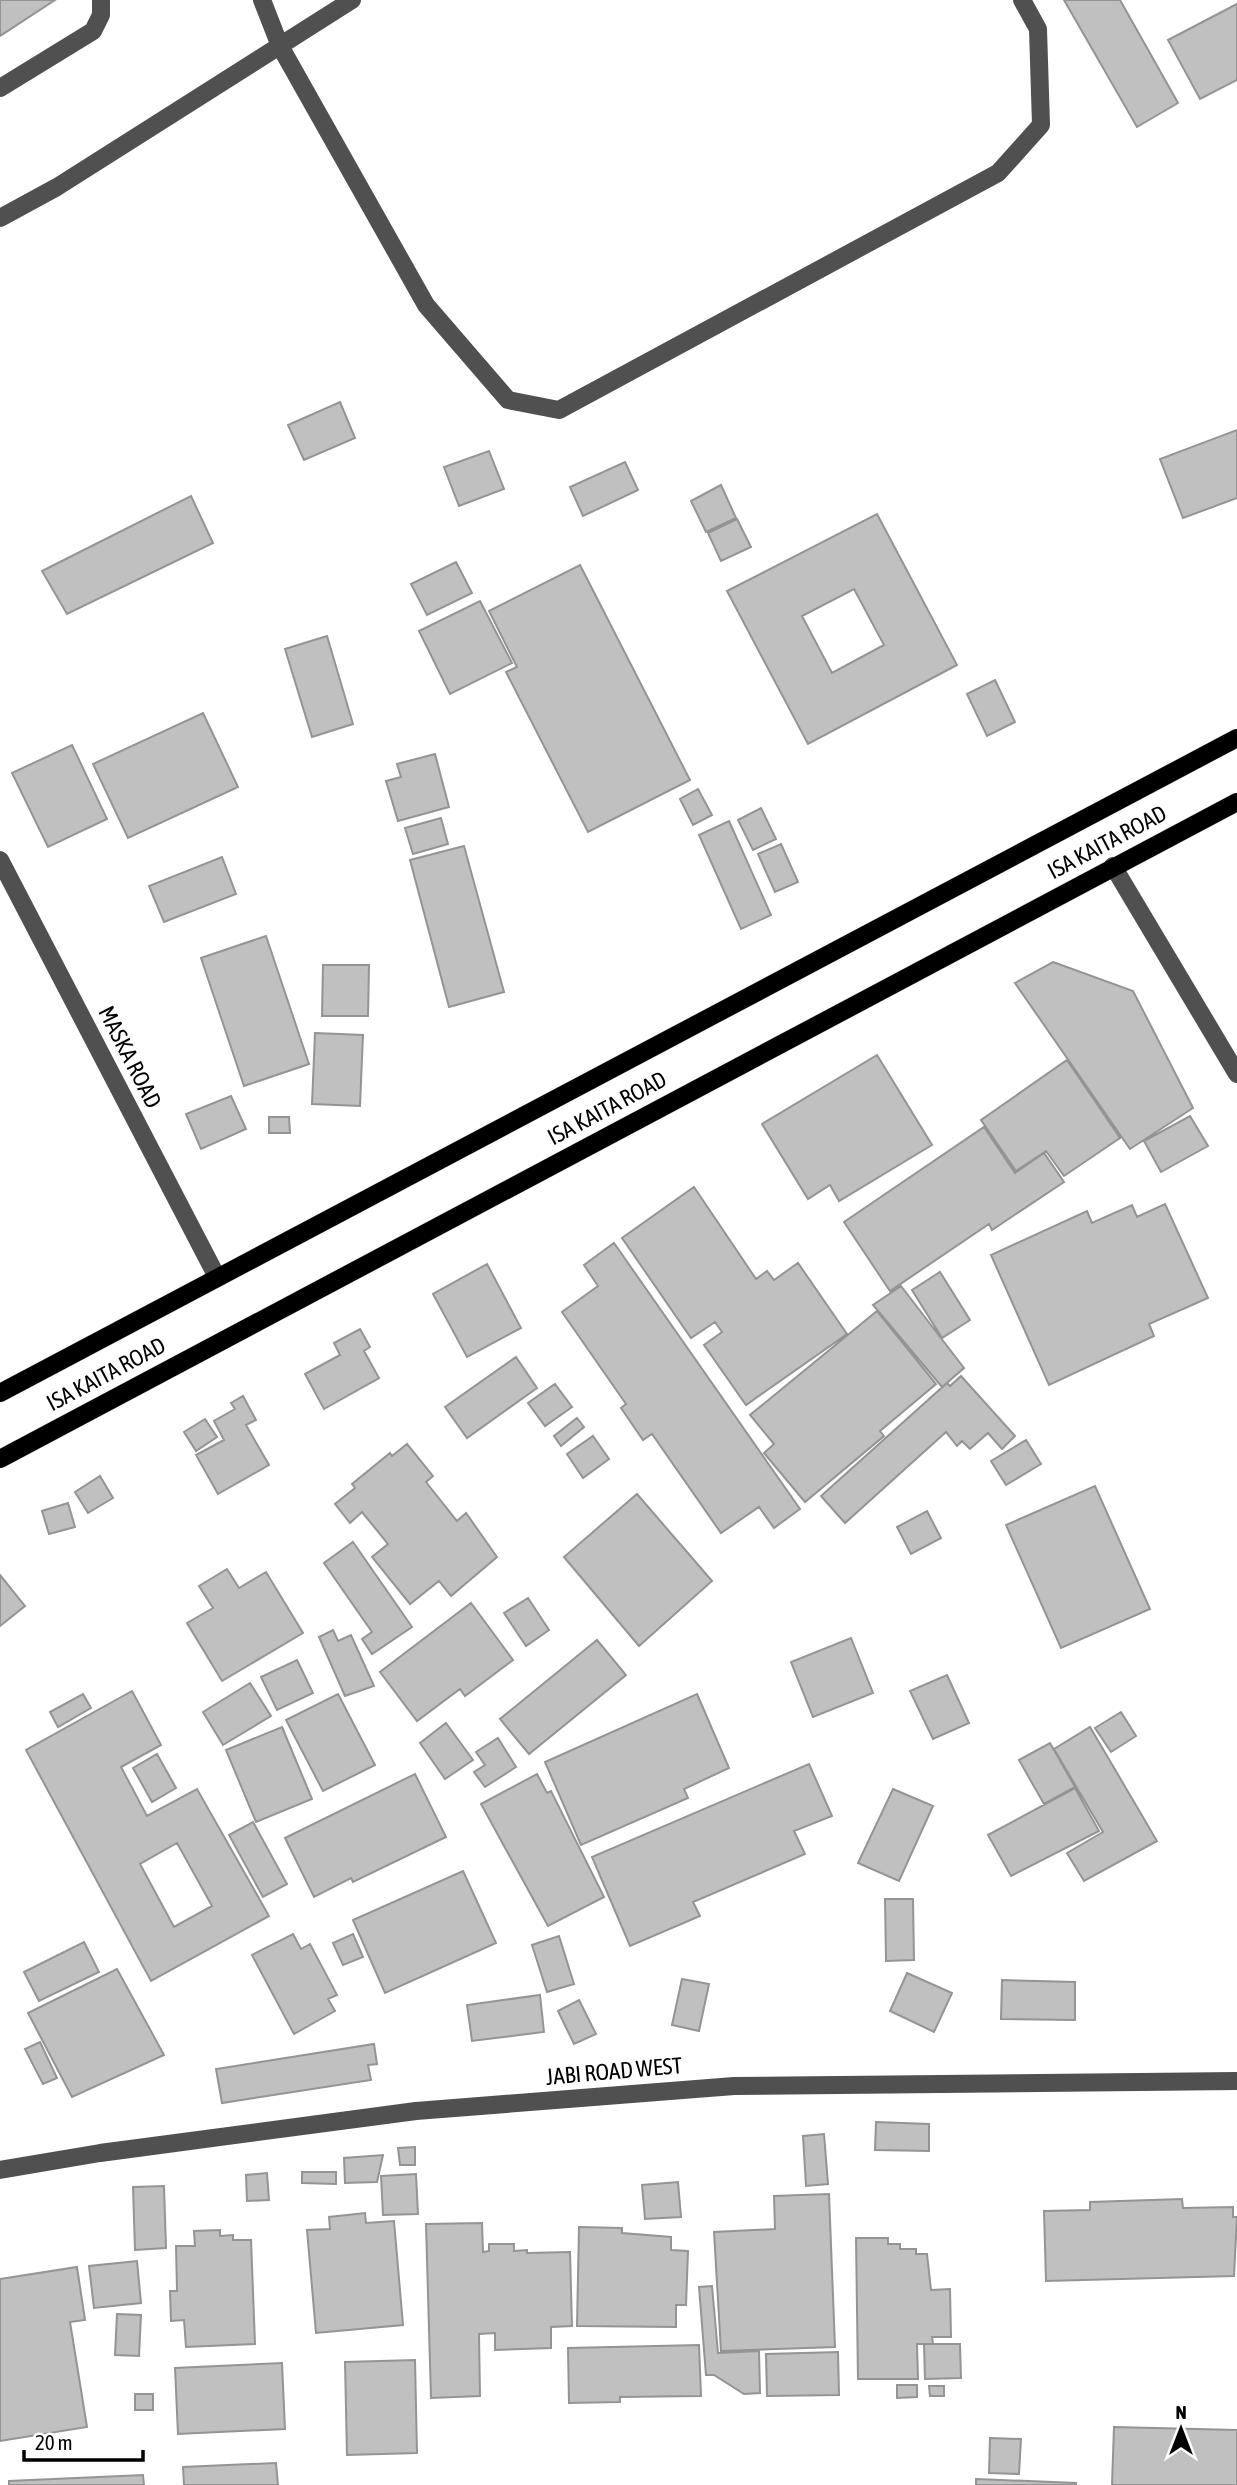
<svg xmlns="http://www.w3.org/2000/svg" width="1237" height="2485" font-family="'Asap Condensed',sans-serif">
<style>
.building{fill:#c0c0c0;stroke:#949494;stroke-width:2;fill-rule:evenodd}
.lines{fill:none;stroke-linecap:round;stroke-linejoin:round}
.major-casing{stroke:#dbdbdb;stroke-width:19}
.minor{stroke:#505050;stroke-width:18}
.major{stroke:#000;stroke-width:18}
.labels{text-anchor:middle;stroke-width:5;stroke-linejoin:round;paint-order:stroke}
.street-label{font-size:23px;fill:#000;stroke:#fff}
</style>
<rect width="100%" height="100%" fill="#fff"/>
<path class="building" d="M0 0H55L0 36Z
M1064 0H1120L1178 103 1137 127Z
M1237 4V80L1200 99 1168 40Z
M340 402 355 438 304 460 288 425Z
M1237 430V498L1183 518 1160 459Z
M489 451 504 489 459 506 444 467Z
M625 462 638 490 583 516 570 487Z
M721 485 736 518 706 532 691 501Z
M191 496 213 543 67 614 42 571Z
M877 514 957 665 808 744 727 591ZM854 589 884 645 832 673 802 616Z
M737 519 751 547 721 561 708 533Z
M456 562 472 593 427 615 411 584Z
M580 565 690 780 588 832 506 672 517 667 489 611Z
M480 601 512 663 450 694 419 631Z
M327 636 353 724 312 737 285 649Z
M995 680 1015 722 987 736 967 694Z
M203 713 238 787 128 838 93 764Z
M72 745 107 819 48 847 12 773Z
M435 754 449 807 398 821 386 781 401 777 397 764Z
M698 789 712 815 693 825 680 799Z
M761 808 776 839 753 850 738 820Z
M441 818 448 844 413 854 405 828Z
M729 821 771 915 741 929 699 835Z
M781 844 798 882 775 892 758 854Z
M464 846 504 992 449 1007 410 860Z
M222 857 236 894 164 922 149 886Z
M266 936 309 1064 244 1086 201 958Z
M1053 962 1133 991 1193 1108 1130 1149 1015 983Z
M323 965H369L368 1016H322Z
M315 1033 363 1035 360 1106 312 1104Z
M877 1055 932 1145 839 1201 830 1185 808 1199 762 1124Z
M1067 1060 1120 1138 1064 1176 1046 1151 1016 1171 981 1120Z
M231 1096 246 1129 201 1149 186 1114Z
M1190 1116 1208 1146 1161 1172 1144 1141Z
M269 1117H289L290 1133H269Z
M984 1127 1015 1173 1044 1153 1064 1182 992 1230 989 1224 890 1291 844 1222Z
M694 1187 756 1279 767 1271 774 1280 798 1263 847 1334 746 1405 704 1345 722 1332 715 1322 691 1338 622 1238Z
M1165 1204 1208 1298 1149 1324 1154 1336 1049 1385 991 1255 1087 1211 1092 1223 1132 1205 1137 1217Z
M614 1243 800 1509 774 1528 759 1507 721 1533 652 1434 643 1440 621 1408 626 1404 562 1312 598 1286 584 1265Z
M487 1264 521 1328 467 1357 433 1294Z
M940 1272 970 1320 942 1338 912 1290Z
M901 1286 964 1368 942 1387 873 1305Z
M877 1311 936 1384 880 1431 884 1436 805 1502 764 1453 774 1444 750 1415Z
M360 1329 370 1347 364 1351 379 1378 324 1409 305 1374 340 1355 334 1343Z
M516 1357 537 1388 467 1438 445 1407Z
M961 1376 1015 1436 1002 1449 988 1433 970 1449 962 1441 957 1446 946 1432 845 1523 821 1496 947 1383 950 1386Z
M555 1384 572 1407 545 1426 528 1403Z
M243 1396 256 1420 246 1425 269 1465 218 1494 196 1455 224 1440 214 1421 235 1409 231 1403Z
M577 1418 584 1427 561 1446 554 1436Z
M205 1419 217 1437 196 1451 184 1432Z
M593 1436 609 1459 583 1478 567 1454Z
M1026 1440 1041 1464 1006 1485 991 1461Z
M407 1444 433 1476 426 1482 457 1521 466 1513 497 1557 451 1596 439 1581 410 1604 372 1557 388 1544 362 1512 350 1523 335 1504 355 1488 352 1484 390 1453 392 1456Z
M100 1476 113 1498 88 1513 75 1492Z
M1095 1486 1150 1609 1061 1648 1006 1525Z
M637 1494 712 1581 639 1646 564 1557Z
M68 1503 75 1527 49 1534 42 1511Z
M927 1511 941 1538 911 1554 897 1527Z
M353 1542 412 1627 372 1654 362 1639 372 1632 324 1563Z
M227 1569 239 1588 266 1572 303 1633 222 1681 187 1623 213 1608 199 1586Z
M0 1575 25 1606 0 1626Z
M528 1598 549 1630 526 1646 504 1613Z
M471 1603 513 1660 465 1696 460 1689 417 1721 380 1672Z
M333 1630 338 1641 351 1635 374 1686 345 1696 319 1637Z
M851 1638 873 1693 813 1717 791 1662Z
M597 1640 626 1675 529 1754 500 1719Z
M297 1660 313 1693 277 1710 261 1677Z
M947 1675 969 1723 933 1739 910 1691Z
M250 1683 271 1716 223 1745 203 1712Z
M132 1691 161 1745 121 1767 147 1816 197 1789 269 1916 151 1981 26 1750ZM177 1843 212 1906 174 1927 140 1864Z
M83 1694 91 1708 58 1727 50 1712Z
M338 1694 375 1765 323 1791 286 1720Z
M697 1694 729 1768 684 1789 688 1798 581 1845 545 1762Z
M1121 1712 1136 1736 1111 1752 1095 1728Z
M446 1723 473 1760 445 1779 420 1743Z
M282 1727 312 1799 256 1822 226 1750Z
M1090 1727 1157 1841 1084 1881 1067 1853 1103 1832 1054 1749Z
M498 1738 516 1767 485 1787 474 1772 485 1765 476 1752Z
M1050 1743 1075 1787 1044 1804 1019 1760Z
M157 1754 176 1788 152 1802 133 1768Z
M809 1764 832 1816 794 1831 805 1854 693 1902 700 1916 630 1946 592 1857Z
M415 1774 446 1837 353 1882 351 1878 314 1897 285 1838Z
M537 1774 547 1793 551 1791 604 1897 548 1926 481 1804Z
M1075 1788 1099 1831 1011 1876 988 1835Z
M893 1789 933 1806 899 1881 858 1863Z
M253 1822 287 1884 263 1897 229 1835Z
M463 1871 496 1943 385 1993 353 1920Z
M885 1899H913L914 1960 886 1961Z
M293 1934 301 1949 310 1944 337 1995 328 1999 335 2011 294 2034 252 1955Z
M353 1934 363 1957 343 1965 333 1943Z
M559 1936 574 1984 547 1992 532 1945Z
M84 1942 99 1972 39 2001 24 1972Z
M117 1969 164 2055 72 2097 28 2013Z
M907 1973 952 1993 934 2032 890 2011Z
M682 1979 709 1984 699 2031 672 2025Z
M1002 1980 1075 1982V2020L1001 2019Z
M540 1995 544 2032 472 2041 467 2005Z
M579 2000 596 2034 574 2044 558 2011Z
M40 2042 57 2078 43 2084 25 2049Z
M374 2044 377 2064 368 2065 371 2080 222 2103 216 2069Z
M876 2122 929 2124V2151L875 2150Z
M824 2134 828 2184 806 2186 803 2136Z
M415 2147V2165H400L398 2148Z
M383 2155 377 2182 345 2183 344 2158Z
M302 2172H336V2184L302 2183Z
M267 2173 269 2200 247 2201 246 2175Z
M416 2174 418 2214 383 2215 381 2176Z
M678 2182 681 2217 645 2219 642 2185Z
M164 2186 166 2248 135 2250 133 2187Z
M829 2194 835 2347 721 2351 714 2232 775 2229 774 2196Z
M1182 2199 1183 2208 1233 2207V2217H1237L1234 2276 1046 2281 1044 2211 1090 2210V2202Z
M365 2213 366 2223 394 2221 403 2325 316 2333 307 2230 330 2229 329 2217Z
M482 2223 483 2252 489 2251V2244H514V2251L527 2250V2253L570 2252 572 2326 551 2327V2348L495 2350V2333L479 2334 480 2396 431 2398 426 2224Z
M579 2227 622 2228V2233L671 2237V2250L688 2251 686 2305H676V2327L577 2326Z
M220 2230V2236L233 2235V2240H251L255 2344 186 2347 184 2320 171 2321 170 2291H177L176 2246H195L194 2231Z
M856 2238H888V2244H900V2249H916V2254H927L931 2290 950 2289 951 2337H932L933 2344H917L918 2379H858Z
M137 2261 141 2303 94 2308 89 2266Z
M77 2267 85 2320 70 2322 87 2427 0 2441V2279Z
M712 2286 718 2353 759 2351 760 2393 744 2394 714 2375H706L699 2287Z
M117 2314 141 2315 139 2356 115 2355Z
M924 2344H960L961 2378 925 2379Z
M699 2345 701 2396 620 2397V2402L569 2403 568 2348Z
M838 2352 839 2395 767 2396 766 2354Z
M415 2360 417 2453 347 2455 345 2362Z
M282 2363 285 2429 178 2434 175 2368Z
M897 2385H917V2397L897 2398Z
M929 2386H944V2396H930Z
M135 2394H153V2410H135Z
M1114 2427 1237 2430V2485H1112Z
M990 2438 1021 2439 1019 2474 989 2473Z
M276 2463 278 2485H184L183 2467Z
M143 2475 144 2485H9V2481Z
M976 2479 1076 2483V2485H976Z"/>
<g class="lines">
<g class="major-casing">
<path id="major" d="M0 1393 1237 738
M0 1459 1237 802"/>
</g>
<path class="minor" d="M262 0 280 46 426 305 508 400 559 410 998 173 1041 125 1038 29 1022 0
M0 88 93 31 101 15V0
M0 218 57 187 352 0
M0 860 217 1277
M1113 866 1237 1074
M0 2170 100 2153 416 2111 734 2086 1237 2081"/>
<use href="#major" class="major"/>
</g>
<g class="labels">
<g class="street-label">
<text transform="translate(1107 842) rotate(-28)" y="8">ISA KAITA ROAD</text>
<text transform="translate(130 1057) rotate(63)" y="8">MASKA ROAD</text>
<text transform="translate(607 1108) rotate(-28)" y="8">ISA KAITA ROAD</text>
<text transform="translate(106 1374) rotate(-28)" y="8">ISA KAITA ROAD</text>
<text transform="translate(614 2071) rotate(-5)" y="8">JABI ROAD WEST</text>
</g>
</g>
<g transform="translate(1181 2429)" stroke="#ffffff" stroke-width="5" paint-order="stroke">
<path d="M0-5L12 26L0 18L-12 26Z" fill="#000000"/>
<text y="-10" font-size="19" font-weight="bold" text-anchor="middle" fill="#000000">N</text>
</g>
<path d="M24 2450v10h119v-10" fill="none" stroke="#000000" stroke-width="3.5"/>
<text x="35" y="2450" font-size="21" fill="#000000" stroke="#ffffff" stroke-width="5" paint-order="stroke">20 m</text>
</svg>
